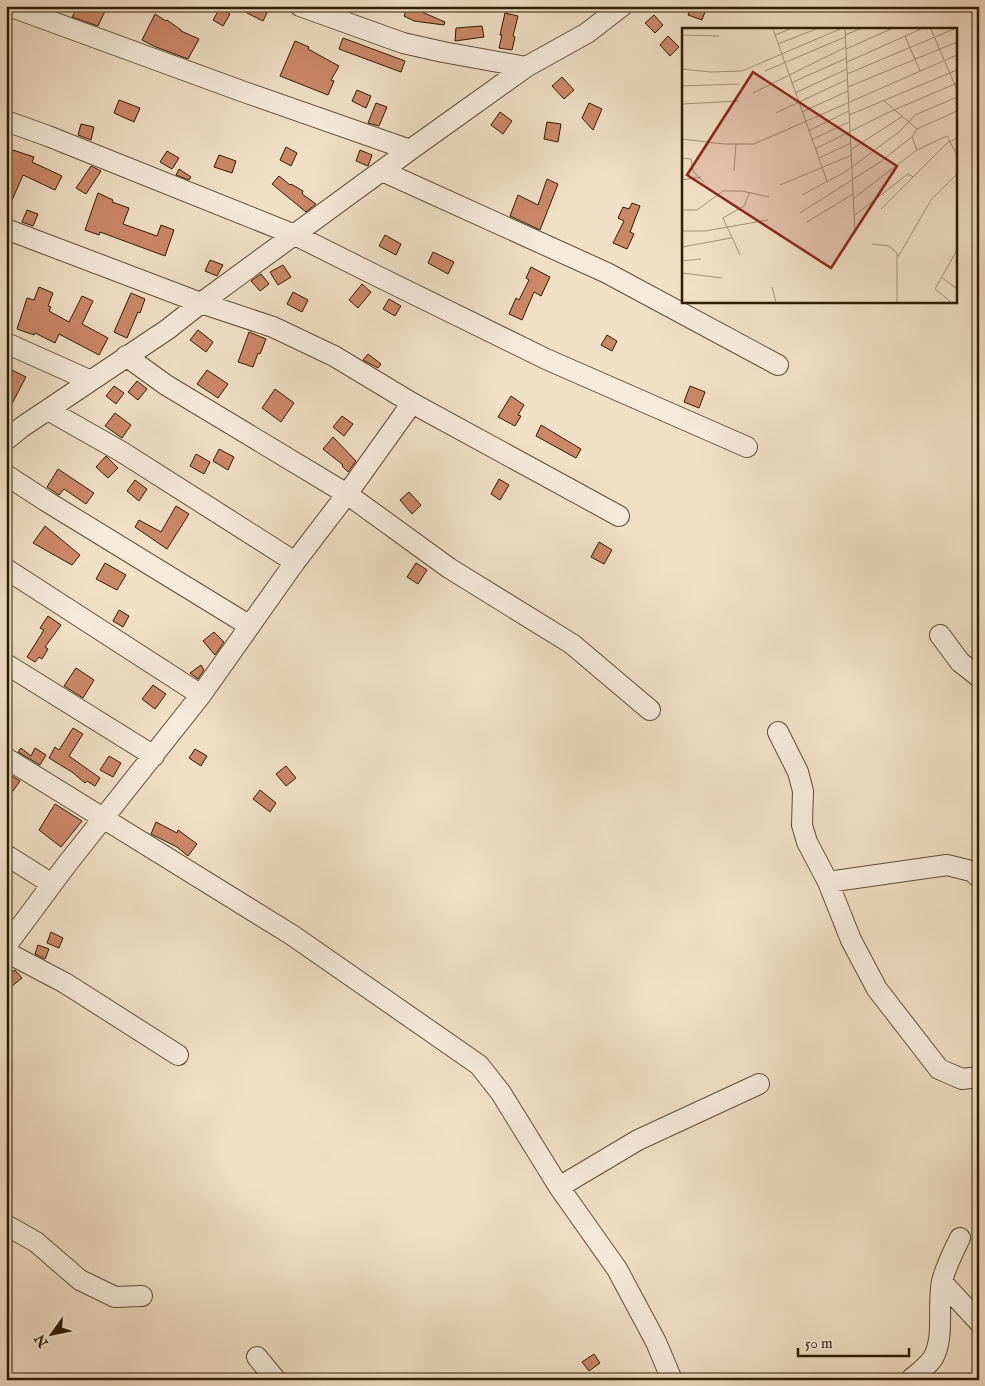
<svg xmlns="http://www.w3.org/2000/svg" width="985" height="1386" font-family="'IM FELL English',serif">
<style>
.building{fill:#cc8767;stroke:#2d1c03}
.lines{fill:none;stroke-linecap:round;stroke-linejoin:round}
.minor-casing{stroke:#5e4d34;stroke-width:22}
.minor{stroke:#f6eada;stroke-width:20}
.inset-road{fill:none;stroke:#a39178;stroke-width:1}
.view{fill:#8f2418;fill-opacity:0.15;stroke:#8f2418;stroke-width:2.5}
.inset-edge{fill:none;stroke:#2d1c03;stroke-width:2.5}
</style>
<rect width="100%" height="100%" fill="#f1dfc6"/>
<filter id="stains"><feTurbulence type="fractalNoise" baseFrequency=".004" numOctaves="4"/><feColorMatrix values="0 0 0 0 .2 0 0 0 0 .09 0 0 0 0 .02 0 0 0 .5 -.17"/></filter>
<radialGradient id="worn" r=".72"><stop offset=".6" stop-color="#630" stop-opacity="0"/><stop offset="1" stop-color="#630" stop-opacity=".3"/></radialGradient>
<path class="building" d="M78 6H97L105 11 98 26 72 17Z
M233 6H263L269 9 263 21Z
M408 6 445 22 444 25 414 21 404 16Z
M692 6H700L706 9 702 20 688 15Z
M220 8 230 14 223 26 213 20Z
M505 13 518 16 513 36 515 37 512 50 499 48 502 35H500Z
M155 14 166 21 167 20 181 30V31L199 39 188 59 156 47 142 40Z
M654 15 663 25 655 33 645 23Z
M482 26 484 37 455 41 456 28Z
M668 36 679 47 670 56 660 45Z
M343 38 405 61 401 72 339 49Z
M295 41 309 47 308 49 339 66 331 80 334 81 328 95 280 76Z
M562 77 574 90 564 99 552 86Z
M357 90 371 96 366 108 352 101Z
M119 100 140 108 134 122 114 113Z
M376 103 387 107 379 126 368 123Z
M589 103 602 109 593 130 582 118Z
M500 112 512 121 503 134 491 125Z
M547 122 561 124 558 142 544 139Z
M81 124 94 127 91 140 78 135Z
M286 147 297 153 291 166 280 160Z
M13 150 34 157 32 162 62 176 55 190 23 175 6 214V172Z
M360 150 372 155 368 166 356 161Z
M167 151 179 158 172 169 160 162Z
M219 155 236 161 232 173 214 167Z
M91 166 101 171 86 194 76 188Z
M179 169 191 177 189 180 176 175Z
M279 176 290 185 291 184 303 191 302 194 316 204 306 212 272 184Z
M547 179 558 184 540 230 510 216 518 195 538 205Z
M98 193 113 200 112 202 129 208 123 224 157 236 161 225 174 230 165 256 100 232 99 235 85 230Z
M632 203 640 206 630 232 634 234 627 249 613 243 624 221 618 218 623 207 629 209Z
M27 210 38 214 33 226 22 222Z
M385 235 401 244 396 255 379 246Z
M433 252 454 262 448 274 428 263Z
M210 260 223 265 217 276 205 271Z
M283 265 291 277 278 285 270 272Z
M531 267 550 277 541 296 534 292 522 320 509 314 516 298 519 300 529 280 526 278Z
M261 274 269 284 260 291 251 281Z
M362 284 371 292 358 308 349 300Z
M39 287 53 293 48 306 51 307 49 311 69 322 82 296 93 301 82 324 108 338 99 355 59 334 55 343 35 333 34 335 17 329 27 298 34 300Z
M293 292 308 300 302 312 287 304Z
M131 293 145 299 140 313 138 312 127 338 114 332Z
M389 299 401 306 395 316 383 309Z
M198 330 213 342 206 352 190 340Z
M249 332 266 339 260 354 258 353 253 367 238 362Z
M607 335 617 341 612 351 601 345Z
M368 354 381 364 378 368 363 360Z
M6 367 26 377 6 415Z
M207 370 228 384 218 398 197 384Z
M137 381 147 389 138 400 128 392Z
M114 386 124 393 116 404 106 396Z
M690 386 705 392 699 408 684 402Z
M275 389 294 403 281 422 262 408Z
M511 396 524 405 518 415 521 416 515 426 498 417Z
M115 413 131 425 122 438 105 426Z
M342 416 353 424 344 436 333 427Z
M541 425 581 449 576 458 536 436Z
M333 437 356 461 348 472 342 466 343 465 323 449Z
M219 449 234 457 228 470 213 461Z
M196 454 210 462 204 474 190 466Z
M106 456 118 468 108 478 96 467Z
M58 469 94 493 86 504 64 489 59 495 47 487Z
M499 479 509 485 500 500 491 494Z
M135 480 147 489 139 501 127 491Z
M409 492 421 505 412 514 400 500Z
M176 506 189 514 167 549 135 527 139 520 161 532Z
M45 526 80 555 72 565 33 543Z
M599 542 612 550 604 564 591 557Z
M105 563 126 575 117 590 96 579Z
M416 563 427 570 418 584 407 577Z
M119 610 129 616 123 627 113 621Z
M48 616 61 625 45 647 48 649 42 659 39 657 35 662 27 657 44 630 40 628Z
M214 632 224 642 215 655 203 641Z
M201 665 204 670 198 679 190 673Z
M76 668 94 680 83 698 64 686Z
M153 685 166 694 155 709 142 699Z
M73 728 83 734 69 756 100 778 95 786 87 781 85 783 72 772 49 758 55 747 59 750Z
M21 748 31 756 35 748 46 755 40 765 18 752Z
M195 749 207 756 201 766 189 758Z
M109 756 121 763 113 777 100 770Z
M286 766 296 778 286 786 276 774Z
M6 772 20 781 6 801Z
M260 790 276 803 270 812 253 799Z
M55 804 82 821 61 847 39 830Z
M156 822 177 833 178 830 197 844 188 856 177 847 151 834Z
M51 932 63 938 59 948 47 943Z
M38 945 49 949 45 959 35 954Z
M15 970 22 978 6 991V976Z
M594 1354 600 1363 589 1371 582 1362Z"/>
<g class="lines">
<g class="minor-casing">
<path id="minor" d="M9 6 247 93 410 150
M300 6 403 43 443 52 526 67
M6 121 48 136 295 235 377 276 546 359 747 447
M382 171 607 273 778 365
M6 229 201 303 273 327 334 356 412 403 619 516
M6 343 91 381
M126 356 166 385 347 494 449 568 572 644 650 710
M48 410 122 452 295 562
M6 440 22 427 168 329 201 303 410 150 526 67 587 33 622 6
M6 475 46 501 250 626
M6 569 201 695
M940 635 960 662 979 677
M6 664 154 756
M778 732 798 772 803 791 802 825 807 842 828 882 851 940 877 989 939 1069 962 1079 979 1077
M6 758 292 935 479 1065 501 1093 559 1187 617 1269 656 1342 672 1380
M6 855 52 884
M828 882 947 865 971 871 979 877
M6 946 67 864 201 695 295 562 347 494 412 403
M6 952 65 983 178 1055
M559 1187 638 1140 759 1084
M6 1225 36 1242 80 1280 115 1297 142 1296
M942 1282 979 1322
M257 1357 276 1380
M910 1380C918 1373 927 1367 933 1358 945 1338 937 1304 942 1281 946 1266 953 1252 960 1238"/>
</g>
<use href="#minor" class="minor"/>
</g>
<g transform="translate(682 28)">
<rect width="275" height="275" fill="#f1dfc6"/>
<path class="inset-road" d="M91 1 145 153M163 1 173 204M249 1 275 62M0 7 37 8M93 7 108 1M163 7 178 1M223 8 238 43M96 16 134 1M164 21 209 1M165 34 239 1M0 41 28 44 60 43 158 1M83 43 163 9M165 46 272 1M109 55 165 30M0 58 57 56M166 59 275 14M71 65 164 19M113 65 165 41M201 72 235 101M0 76 57 73M120 84 166 63M94 85 166 51M167 87 275 42M126 103 167 83M0 111 42 116H72L275 27M129 112 167 94M133 121 205 85 275 55M170 121 221 88M235 122 265 108 275 127M0 130 9 131 11 143 22 154M137 130 169 115M52 143 54 116M0 152 19 149M98 157 170 127M120 167 163 144 217 104 233 87 275 69M172 170 235 122 230 109M199 181 265 115 275 110M0 182H15L41 163H60L87 169M118 185 198 134 230 109 235 101 275 83M173 187 226 146 231 149M125 194 171 166M0 203H23L86 192M190 216 207 218 215 225V274M0 219 49 210M58 227 41 190 62 178 68 164M216 229 249 172 275 146M0 233 19 231M0 245 40 250M259 249 275 261M90 259 94 274M269 274 253 261 275 222"/>
<path class="view" d="M71 44 215 138 149 240 5 147Z"/>
<rect width="275" height="275" class="inset-edge"/>
</g>
<rect width="985" height="1386" fill="none" stroke="#f1dfc6" stroke-width="25"/>
<rect x="8" y="8" width="970" height="1371" fill="none" stroke="#2d1c03" stroke-width="2.5"/>
<rect x="12" y="12" width="960" height="1361" fill="none" stroke="#2d1c03"/>
<g transform="translate(52 1334) rotate(237)" stroke="#f6eada" stroke-width="4" paint-order="stroke">
<path d="M0-4L9 19L0 12L-9 19Z" fill="#2d1c03"/>
<text y="-8" font-size="14" font-weight="bold" text-anchor="middle" fill="#2d1c03">N</text>
</g>
<path d="M798 1348v8h111v-8" fill="none" stroke="#2d1c03" stroke-width="2.5"/>
<text x="805" y="1348" font-size="15" fill="#2d1c03" stroke="#f6eada" stroke-width="4" paint-order="stroke">50 m</text>
<rect width="100%" height="100%" filter="url(#stains)"/>
<rect width="100%" height="100%" fill="url(#worn)"/>
</svg>
